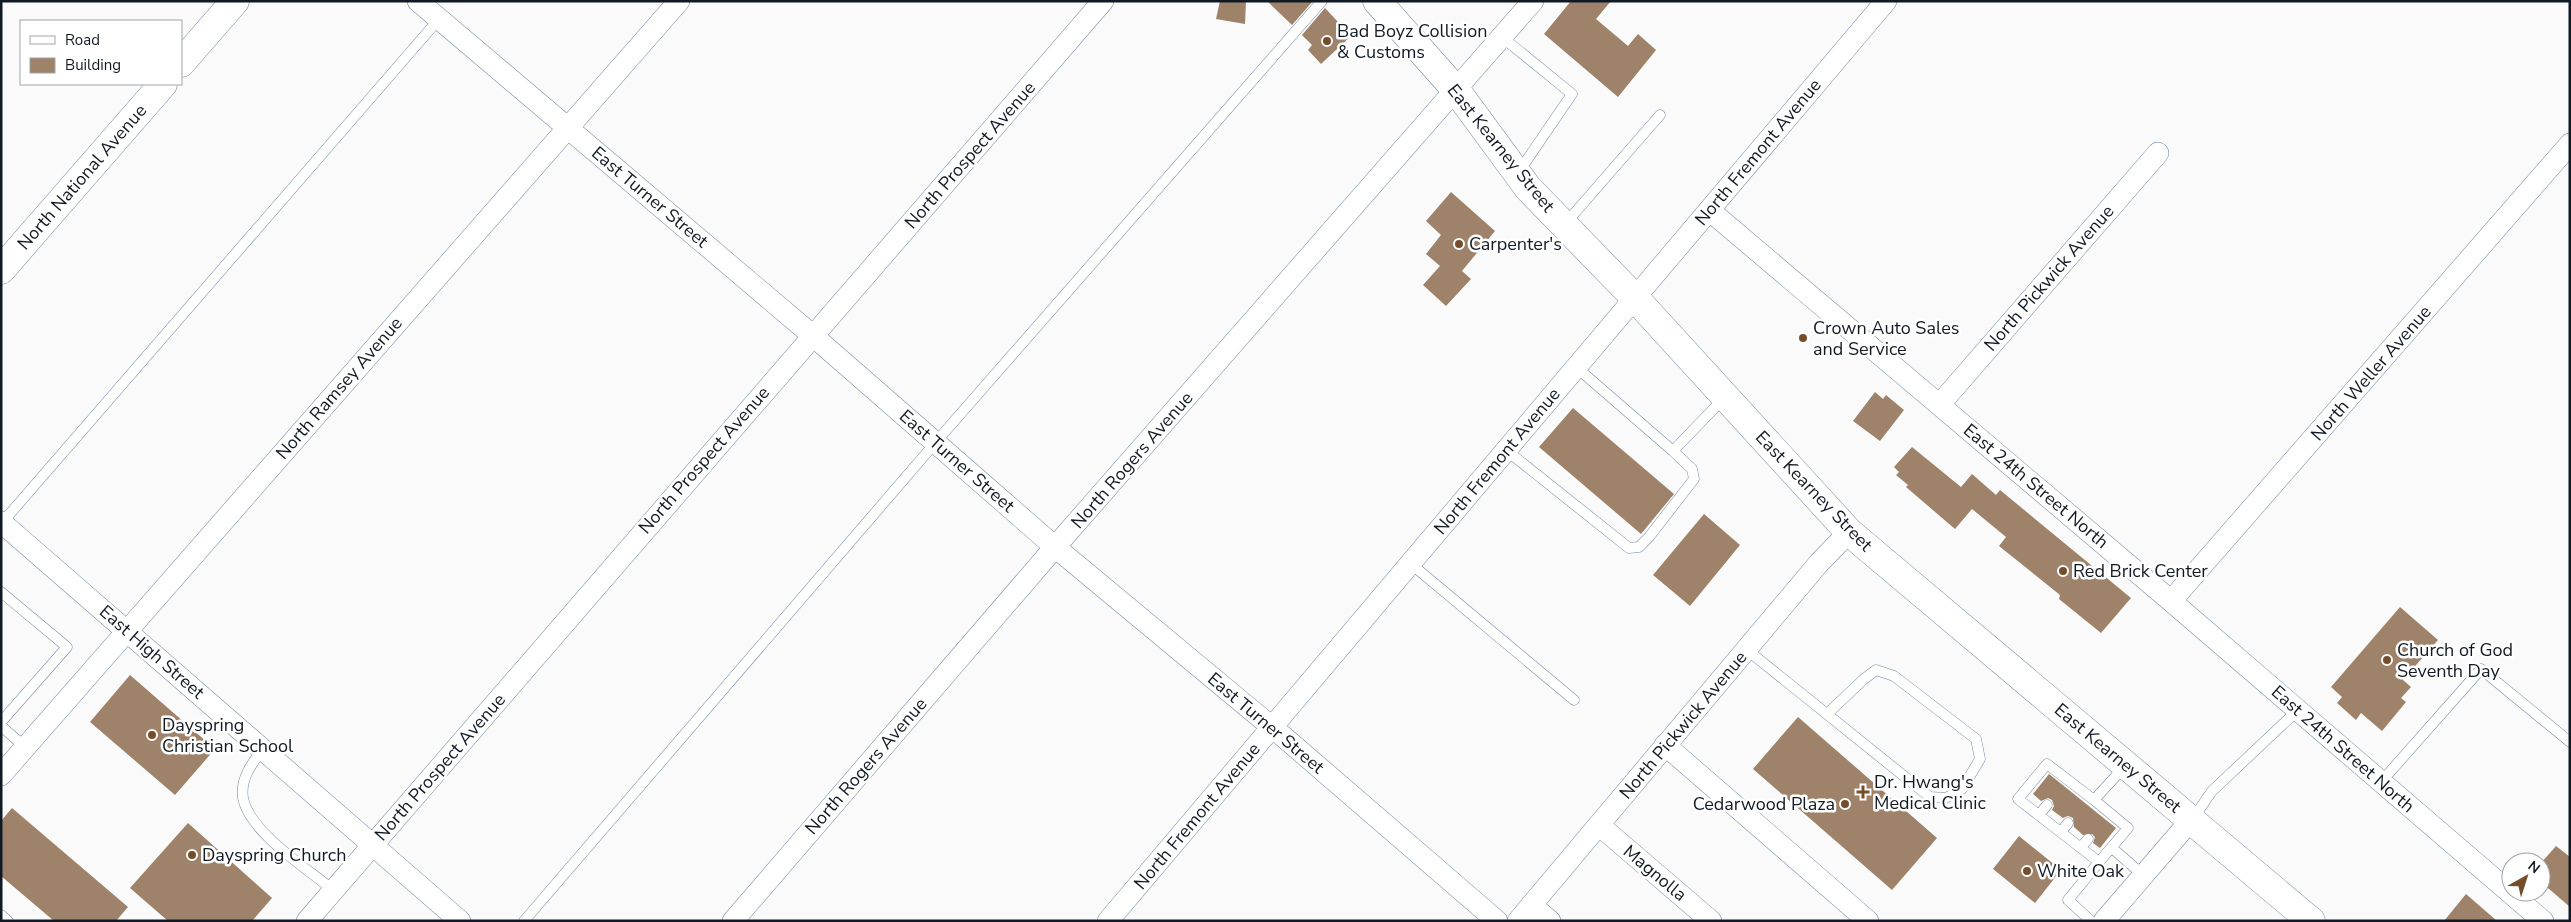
<svg xmlns="http://www.w3.org/2000/svg" width="2571" height="922" font-family="'Nunito Sans',sans-serif">
<style>
.building{fill:#9e826a}
.lines{fill:none;stroke-linecap:round;stroke-linejoin:round}
.service-casing{stroke:#748aa5;stroke-width:11}
.minor-casing{stroke:#748aa5;stroke-width:22}
.secondary-casing{stroke:#748aa5;stroke-width:29}
.primary-casing{stroke:#748aa5;stroke-width:29}
.service{stroke:#fff;stroke-width:10}
.minor{stroke:#fff;stroke-width:21}
.secondary{stroke:#fff;stroke-width:28}
.primary{stroke:#fff;stroke-width:28}
.poi-dot{fill:#744e2a;stroke:#fff;stroke-width:2}
.labels{text-anchor:middle;stroke-width:5;stroke-linejoin:round;paint-order:stroke}
.poi-label{font-size:18px;fill:#111a24;stroke:#fff;text-anchor:start}
.street-label{font-size:18px;fill:#111a24;stroke:#fff}
</style>
<rect width="100%" height="100%" fill="#fafafa"/>
<path class="building" d="M1220 1H1246L1245 24 1216 19Z
M1267 1H1313L1292 25Z
M1571 1H1611L1596 19 1628 46 1638 34 1656 50 1618 97 1544 34Z
M1325 8 1351 36 1321 64 1308 50 1312 45 1302 35Z
M1451 192 1495 231 1462 271 1471 279 1446 306 1423 285 1440 266 1426 254 1441 235 1426 221Z
M1875 392 1883 399 1886 395 1904 410 1880 441 1853 421Z
M1573 408 1674 494 1641 534 1539 447Z
M1912 447 1961 487 1972 474 1996 495 2000 490 2131 598 2101 633 2059 599 2060 595 1999 546 2006 537 1972 509 1955 529 1906 487 1908 485 1896 475 1899 472 1894 467Z
M1704 514 1740 545 1690 606 1653 575Z
M2400 607 2438 640 2403 680 2411 687 2401 698 2406 702 2382 731 2361 713 2356 720 2337 703 2342 697 2331 687Z
M130 675 215 749 175 795 90 722Z
M1798 717 1937 838 1892 890 1753 769Z
M2049 774 2116 828 2100 848 2093 843 2095 837 2092 834 2083 835 2074 827 2073 818 2068 816 2063 818 2052 810 2054 806 2052 800 2048 798 2041 801 2033 794Z
M12 808 128 907 116 921H54L1 876V821Z
M188 823 272 898 252 921H168L130 888Z
M2019 836 2061 870 2035 903 1993 869Z
M2556 846 2570 857V907L2541 882V863Z
M2466 894 2497 921H2444Z"/>
<g class="lines">
<g class="service-casing">
<path id="service" d="M1502 37 1572 94 1518 173
M1565 224 1660 115
M1576 367 1673 451
M1506 450 1629 548 1639 547 1649 537 1694 479 1692 469 1673 451 1724 398
M1 524 439 19
M1410 563 1574 700
M1 592 67 647 1 722
M1746 649 1930 797 1946 798 1962 789 1980 759 1976 739 1894 676 1876 670 1864 679 1827 714
M1 726 25 747
M263 749C252 763 240 779 243 798 249 832 308 869 333 890
M2381 782 2481 669 2570 742
M2094 800 2128 828 2099 862 2018 799 2047 764 2094 800 2125 766
M2039 815 2047 805
M2192 820 2212 791 2298 710
M2061 832 2068 823
M2081 847 2088 839
M2112 848 2143 875
M1 915 8 921
M524 921 942 435 1322 1
M2091 921 2068 900 2099 862"/>
</g>
<g class="minor-casing">
<path id="minor" d="M418 1 812 335 1055 547 1285 738 1497 921
M1709 210 2171 601 2543 921
M1940 404 2158 153
M1 522 460 921
M2171 601 2570 144
M1665 745 1868 921
M1 775 679 1
M1599 825 1711 921
M1531 905 1550 921
M307 921 1103 1
M733 921 1055 547 1533 1
M1108 921 1886 1
M1518 921 1819 563 1849 532
M2104 921 2191 820"/>
</g>
<g class="secondary-casing">
<path id="secondary" d="M181 63 235 1
M1 270 163 84"/>
</g>
<g class="primary-casing">
<path id="primary" d="M1377 1 1456 90 1528 188 1635 298 1849 532 2311 921"/>
</g>
<use href="#service" class="service"/>
<use href="#minor" class="minor"/>
<use href="#secondary" class="secondary"/>
<use href="#primary" class="primary"/>
</g>
<g class="poi-dot">
<circle cx="1327" cy="41" r="5"/>
<circle cx="1459" cy="244" r="5"/>
<circle cx="1803" cy="338" r="5"/>
<circle cx="2063" cy="571" r="5"/>
<circle cx="2387" cy="660" r="5"/>
<circle cx="152" cy="735" r="5"/>
<path d="M1860.5 784.5h5v5h5v5h-5v5h-5v-5h-5v-5h5z"/>
<circle cx="1845" cy="804" r="5"/>
<circle cx="192" cy="855" r="5"/>
<circle cx="2027" cy="871" r="5"/>
</g>
<g class="labels">
<g class="poi-label">
<text x="1337" y="37">Bad Boyz Collision<tspan x="1337" dy="21">&amp; Customs</tspan></text>
<text x="1469" y="250">Carpenter's</text>
<text x="1813" y="334">Crown Auto Sales<tspan x="1813" dy="21">and Service</tspan></text>
<text x="2073" y="577">Red Brick Center</text>
<text x="2397" y="656">Church of God<tspan x="2397" dy="21">Seventh Day</tspan></text>
<text x="162" y="731">Dayspring<tspan x="162" dy="21">Christian School</tspan></text>
<text x="1874" y="788">Dr. Hwang's<tspan x="1874" dy="21">Medical Clinic</tspan></text>
<text x="1835" y="810" text-anchor="end">Cedarwood Plaza</text>
<text x="202" y="861">Dayspring Church</text>
<text x="2037" y="877">White Oak</text>
</g>
<g class="street-label">
<text transform="translate(1501 148) rotate(51)" y="6">East Kearney Street</text>
<text transform="translate(1758 152) rotate(-50)" y="6">North Fremont Avenue</text>
<text transform="translate(970 155) rotate(-49)" y="6">North Prospect Avenue</text>
<text transform="translate(82 177) rotate(-49)" y="6">North National Avenue</text>
<text transform="translate(650 197) rotate(40)" y="6">East Turner Street</text>
<text transform="translate(2049 278) rotate(-49)" y="6">North Pickwick Avenue</text>
<text transform="translate(2371 373) rotate(-49)" y="6">North Weller Avenue</text>
<text transform="translate(339 388) rotate(-49)" y="6">North Ramsey Avenue</text>
<text transform="translate(704 460) rotate(-49)" y="6">North Prospect Avenue</text>
<text transform="translate(1132 460) rotate(-49)" y="6">North Rogers Avenue</text>
<text transform="translate(957 461) rotate(41)" y="6">East Turner Street</text>
<text transform="translate(1497 461) rotate(-50)" y="6">North Fremont Avenue</text>
<text transform="translate(2036 486) rotate(40)" y="6">East 24th Street North</text>
<text transform="translate(1814 491) rotate(46)" y="6">East Kearney Street</text>
<text transform="translate(152 652) rotate(41)" y="6">East High Street</text>
<text transform="translate(1266 723) rotate(40)" y="6">East Turner Street</text>
<text transform="translate(1683 725) rotate(-50)" y="6">North Pickwick Avenue</text>
<text transform="translate(2343 749) rotate(41)" y="6">East 24th Street North</text>
<text transform="translate(2118 758) rotate(40)" y="6">East Kearney Street</text>
<text transform="translate(866 766) rotate(-49)" y="6">North Rogers Avenue</text>
<text transform="translate(440 767) rotate(-49)" y="6">North Prospect Avenue</text>
<text transform="translate(1197 816) rotate(-50)" y="6">North Fremont Avenue</text>
<text transform="translate(1655 873) rotate(40)" y="6">Magnolla</text>
</g>
</g>
<rect width="2571" height="922" fill="none" stroke="#111a24" stroke-width="5"/>
<rect x="20" y="20" width="162" height="65" fill="#ffffff" stroke="#a0a3a7"/>
<rect x="30" y="36" width="25" height="8" fill="#ffffff" stroke="#a0a3a7"/>
<text x="65" y="45" font-size="15" fill="#111a24">Road</text>
<rect x="30" y="58" width="25" height="15" fill="#9e826a" stroke="#a0a3a7"/>
<text x="65" y="70" font-size="15" fill="#111a24">Building</text>
<g transform="translate(2526 877) rotate(39)"><circle r="24" fill="#ffffff" stroke="#a0a3a7"/>
<path d="M0-4L9 19L0 12L-9 19Z" fill="#744e2a"/>
<text y="-8" font-size="14" font-weight="bold" text-anchor="middle" fill="#111a24">N</text>
</g>
</svg>
